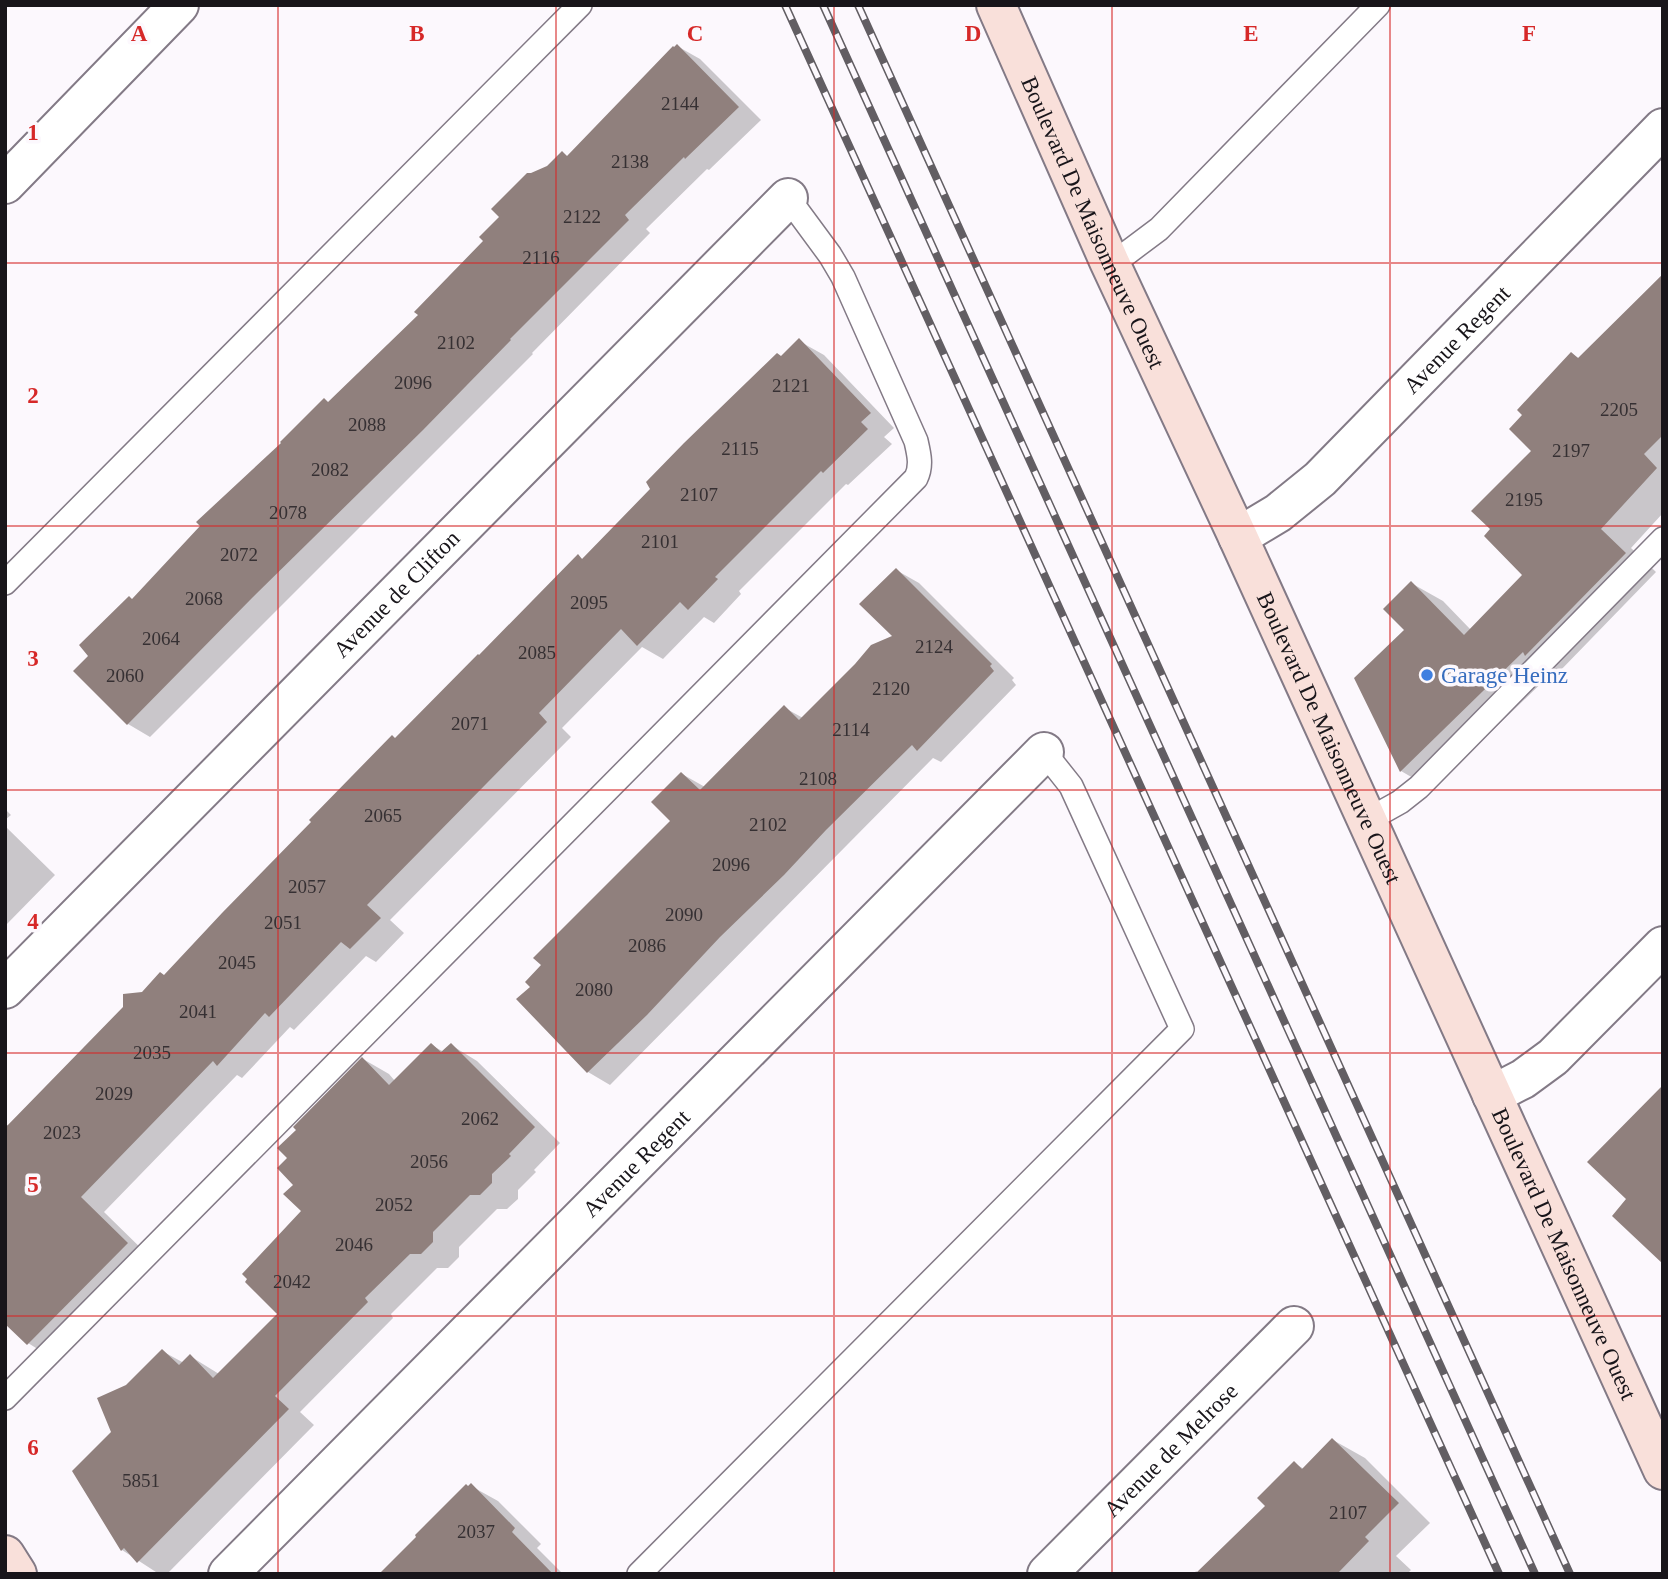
<svg xmlns="http://www.w3.org/2000/svg" width="1668" height="1579" font-family="Georgia,serif">
<style>
.shadow{fill:#0003}
.building{fill:#90807d}
.lines{fill:none;stroke-linecap:round;stroke-linejoin:round}
.lane-casing{stroke:#837a86;stroke-width:26}
.street-casing{stroke:#837a86;stroke-width:42}
.secondary-casing{stroke:#837a86;stroke-width:42}
.lane{stroke:#fff;stroke-width:23}
.street{stroke:#fff;stroke-width:38}
.secondary{stroke:#f9e0da;stroke-width:38}
.rail-casing{stroke:#625e63;stroke-width:8}
.rail{stroke:#fcf8fd;stroke-width:5;stroke-dasharray:16;stroke-linecap:butt}
.grid{fill:none;stroke:#d62828;stroke-width:2;stroke-opacity:0.55}
.shop-dot{fill:#3f7fe0;stroke:#fcf8fd;stroke-width:2.5}
.labels{text-anchor:middle;stroke-width:7;stroke-linejoin:round;paint-order:stroke}
.number-label{font-size:19px;fill:#363033}
.street-label{font-size:23px;fill:#18151a;stroke:#fcf8fd}
.shop-label{font-size:23px;fill:#366cbe;stroke:#fcf8fd;text-anchor:start}
.grid-label{font-size:23px;text-anchor:middle;font-weight:bold;fill:#d62828;stroke:#fcf8fd;stroke-width:7;stroke-linejoin:round;paint-order:stroke}
</style>
<rect width="100%" height="100%" fill="#fcf8fd"/>
<path class="shadow" d="M677 46 700 59 761 120 709 170 707 169 646 229 650 233 532 353 533 354 150 737 128 724 90 656 132 600 329 403 420 315 548 168 563 153 568 157Z
M1663 274V513L1631 548 1656 572 1558 673 1554 671 1432 789 1401 771 1356 678 1407 631 1411 583 1443 601 1471 630 1525 575 1533 451 1572 354 1580 359Z
M799 341 824 355 894 428 884 437 892 444 848 485 846 484 739 591 741 594 714 623 704 617 663 659 642 647 562 728 571 737 390 920 404 933 376 962 366 956 294 1030 290 1027 242 1078 237 1075 104 1212 151 1258 52 1358 28 1343 5 1321V1126L6 1124 9 1126 143 994 165 977 396 739 579 557 584 560Z
M896 570 919 583 1014 678 1012 680 1016 685 941 762 933 758 610 1085 588 1072 532 987 673 821 682 774 705 787 785 708 803 718 895 637Z
M5 809 11 815 5 820Z
M5 826 55 875 5 926Z
M431 1045 444 1052 451 1045 477 1061 560 1143 534 1170 536 1172 518 1190V1199L507 1209H497L459 1247V1257L448 1268H437L391 1314 393 1318 300 1412 314 1425 167 1574H159L122 1550 74 1471 113 1432 127 1387 162 1351 184 1363 190 1356 219 1374 279 1314 304 1211 296 1185 363 1059 389 1074 395 1081Z
M1333 1440 1365 1458 1430 1523 1396 1556 1411 1570 1407 1574H1194L1196 1571 1199 1573 1268 1505 1294 1463 1304 1469Z
M471 1486 498 1501 541 1544 537 1548 563 1574H381Z"/>
<path class="building" d="M677 44 739 107 685 159 684 157 625 215 629 220 510 339 511 340 423 430 253 597 127 725 73 671 88 656 79 645 129 596 132 599 200 526 196 522 281 443 280 442 324 398 328 402 418 315 414 312 483 241 479 237 499 217 491 209 527 173H531L547 166 562 151 567 156 673 46 674 47Z
M1663 274V435L1644 454 1657 468 1601 529 1626 553 1525 656 1523 652 1400 772 1354 678 1404 630 1383 609 1411 581 1464 635 1522 575 1484 536 1490 529 1471 511 1531 451 1509 429 1522 415 1517 410 1571 352 1578 358Z
M799 338 871 413 861 422 868 429 823 473 821 471 715 577 718 579 688 610 680 602 637 646 621 629 539 713 547 722 367 905 381 918 350 949 341 942 269 1017 265 1013 217 1066 213 1061 81 1197 128 1243 27 1345 5 1324V1128L123 1007V994L142 992 160 972 164 975 222 913 311 822 309 820 392 735 395 738 478 654 479 655 578 554 582 559 650 489 646 482 684 443 777 353 781 356Z
M896 568 992 664 990 666 994 671 917 751 912 745 826 830 784 875 720 937 647 1015 587 1073 516 999 530 987 525 982 541 965 533 958 670 821 651 802 681 772 700 790 784 705 799 720 855 664 871 645 892 636 859 604Z
M431 1043 441 1052 451 1043 535 1127 509 1154 511 1156 492 1174V1183L480 1195H470L433 1232V1242L421 1254H410L365 1298 368 1302 275 1396 289 1409 137 1563 124 1548 121 1551 72 1471 111 1432 97 1398 126 1385 162 1349 179 1365 190 1354 213 1378 277 1314 245 1282 247 1279 242 1274 301 1211 283 1194 293 1185 277 1168 287 1158 277 1148 296 1130 293 1127 362 1057 389 1085Z
M1663 1085V1264L1612 1216 1626 1199 1587 1162Z
M1332 1438 1399 1503 1365 1537 1369 1541 1337 1574H1195L1265 1506 1257 1498 1294 1461 1302 1469Z
M471 1483 515 1528 512 1532 553 1574H379L416 1537 415 1535 466 1484 468 1486Z"/>
<g class="lines">
<g class="lane-casing">
<path id="lane" d="M1109 261 1127 253 1159 229 1378 5
M5 583 580 5
M1366 821 1400 802 1419 787 1663 539
M5 1398 916 478C922 466 919 454 916 441L843 277 830 255 788 198
M639 1574 1182 1029 1071 786 1044 752"/>
</g>
<g class="street-casing">
<g id="street">
<path d="M5 184 179 5"/>
<path id="s1" d="M1238 537 1278 513 1320 479 1663 128"/>
<path id="s2" d="M5 989 788 198"/>
<path d="M1492 1095 1523 1079 1553 1057 1663 946"/>
<path id="s3" d="M228 1574 1044 752"/>
<path id="s4" d="M1047 1574 1294 1326"/>
</g>
</g>
<g class="secondary-casing">
<g id="secondary">
<path id="s5" d="M996 5 1109 261 1238 537 1663 1470"/>
<path d="M5 1555 17 1574"/>
</g>
</g>
<use href="#lane" class="lane"/>
<use href="#street" class="street"/>
<use href="#secondary" class="secondary"/>
<g class="rail-casing">
<path id="rail" d="M785 5 1499 1574
M823 5 1535 1574
M858 5 1570 1574"/>
</g>
<use href="#rail" class="rail"/>
</g>
<path class="grid" d="M278 5V1574M556 5V1574M834 5V1574M1112 5V1574M1390 5V1574M5 263H1663M5 526H1663M5 790H1663M5 1053H1663M5 1316H1663"/>
<circle class="shop-dot" cx="1427" cy="675" r="7"/>
<g class="labels">
<g class="number-label">
<text x="680" y="110">2144</text>
<text x="630" y="168">2138</text>
<text x="582" y="223">2122</text>
<text x="541" y="264">2116</text>
<text x="456" y="349">2102</text>
<text x="413" y="389">2096</text>
<text x="791" y="392">2121</text>
<text x="1619" y="416">2205</text>
<text x="367" y="431">2088</text>
<text x="740" y="455">2115</text>
<text x="1571" y="457">2197</text>
<text x="330" y="476">2082</text>
<text x="699" y="501">2107</text>
<text x="1524" y="506">2195</text>
<text x="288" y="519">2078</text>
<text x="660" y="548">2101</text>
<text x="239" y="561">2072</text>
<text x="204" y="605">2068</text>
<text x="589" y="609">2095</text>
<text x="161" y="645">2064</text>
<text x="934" y="653">2124</text>
<text x="537" y="659">2085</text>
<text x="125" y="682">2060</text>
<text x="891" y="695">2120</text>
<text x="470" y="730">2071</text>
<text x="851" y="736">2114</text>
<text x="818" y="785">2108</text>
<text x="383" y="822">2065</text>
<text x="768" y="831">2102</text>
<text x="731" y="871">2096</text>
<text x="307" y="893">2057</text>
<text x="684" y="921">2090</text>
<text x="283" y="929">2051</text>
<text x="647" y="952">2086</text>
<text x="237" y="969">2045</text>
<text x="594" y="996">2080</text>
<text x="198" y="1018">2041</text>
<text x="152" y="1059">2035</text>
<text x="114" y="1100">2029</text>
<text x="480" y="1125">2062</text>
<text x="62" y="1139">2023</text>
<text x="429" y="1168">2056</text>
<text x="394" y="1211">2052</text>
<text x="354" y="1251">2046</text>
<text x="292" y="1288">2042</text>
<text x="141" y="1487">5851</text>
<text x="1348" y="1519">2107</text>
<text x="476" y="1538">2037</text>
</g>
<g class="street-label">
<text dy="8" stroke="none"><textPath href="#s5" startOffset="238">Boulevard De Maisonneuve Ouest</textPath></text>
<text dy="8" stroke="none"><textPath href="#s1" startOffset="296">Avenue Regent</textPath></text>
<text dy="8" stroke="none"><textPath href="#s2" startOffset="556">Avenue de Clifton</textPath></text>
<text dy="8" stroke="none"><textPath href="#s5" startOffset="805">Boulevard De Maisonneuve Ouest</textPath></text>
<text dy="8" stroke="none"><textPath href="#s3" startOffset="579">Avenue Regent</textPath></text>
<text dy="8" stroke="none"><textPath href="#s5" startOffset="1372">Boulevard De Maisonneuve Ouest</textPath></text>
<text dy="8" stroke="none"><textPath href="#s4" startOffset="175">Avenue de Melrose</textPath></text>
</g>
<g class="shop-label">
<text x="1441" y="683">Garage Heinz</text>
</g>
</g>
<g class="grid-label">
<text x="139" y="41">A</text>
<text x="417" y="41">B</text>
<text x="695" y="41">C</text>
<text x="973" y="41">D</text>
<text x="1251" y="41">E</text>
<text x="1529" y="41">F</text>
<text x="33" y="140">1</text>
<text x="33" y="403">2</text>
<text x="33" y="666">3</text>
<text x="33" y="929">4</text>
<text x="33" y="1192">5</text>
<text x="33" y="1455">6</text>
</g>
<rect width="1668" height="1579" fill="none" stroke="#18151a" stroke-width="14"/>
</svg>
